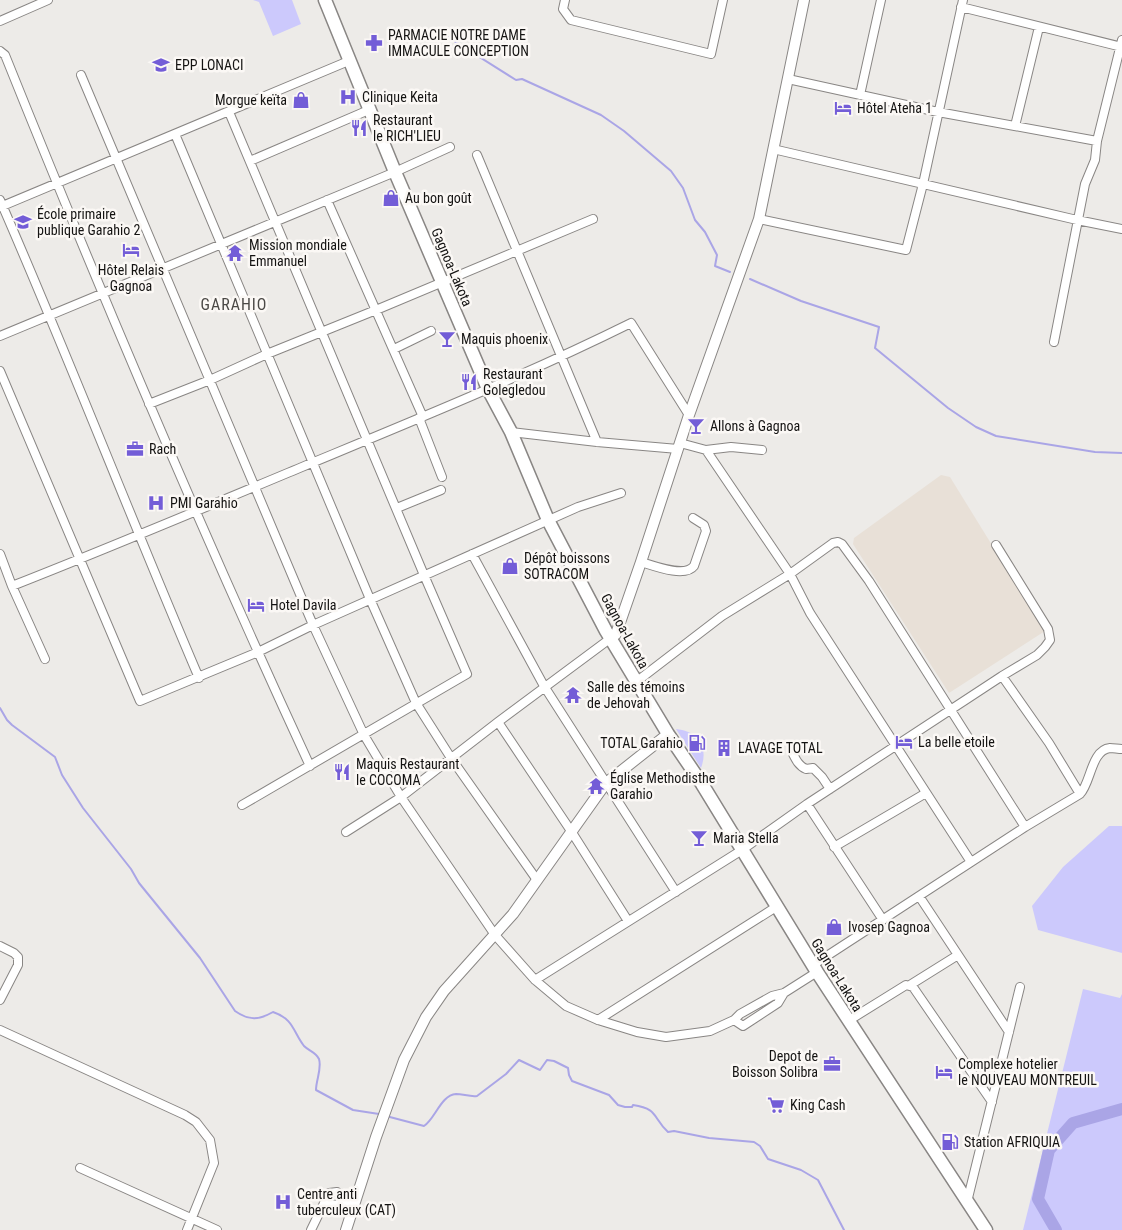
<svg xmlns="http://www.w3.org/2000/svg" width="1122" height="1230" font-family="'Roboto Condensed',sans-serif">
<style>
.built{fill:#e8e0d7}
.green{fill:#ccc9fc}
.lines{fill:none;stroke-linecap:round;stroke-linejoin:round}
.stream{stroke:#aaa5e6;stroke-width:2}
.river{stroke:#aaa5e6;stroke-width:12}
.minor-casing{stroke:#898684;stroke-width:10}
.tertiary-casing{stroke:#898684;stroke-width:12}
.primary-casing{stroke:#898684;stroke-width:15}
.minor{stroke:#fff;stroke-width:8}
.tertiary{stroke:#fff;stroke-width:10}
.primary{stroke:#fff;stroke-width:12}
.labels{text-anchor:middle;stroke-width:5;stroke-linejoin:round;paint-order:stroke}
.poi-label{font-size:14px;fill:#141312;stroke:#fbf8f5;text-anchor:start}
.street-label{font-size:14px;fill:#141312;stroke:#fbf8f5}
.quarter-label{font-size:16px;letter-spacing:1px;fill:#4b4946;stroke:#fbf8f5}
</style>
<rect width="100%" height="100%" fill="#edebe8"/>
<path class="built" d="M941 475 950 477 1045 631 949 693 853 544 854 538Z"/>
<path class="green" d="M253 0H292L301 24 273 36 259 2Z
M676 729C698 731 709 747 701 768Z
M1109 826H1122V953L1038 930 1032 906 1063 867Z
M1083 989 1120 998 1122 994V1230H1023Z"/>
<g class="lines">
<path class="stream" d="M443 34 516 80 522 79 601 115 624 131 671 171 683 188 695 220 705 232 717 255 715 266 730 272
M750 279 801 301 879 327 875 348 948 408 976 427 996 436 1095 452 1122 453
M0 708 7 720 12 725 55 757 62 775 83 808 131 869 139 883 200 958 235 1011C249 1021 259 1020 273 1012 294 1019 293 1032 304 1046 309 1051 316 1052 319 1059 322 1069 316 1080 316 1090L353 1110 379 1114
M386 1116 424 1126C435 1119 441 1095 456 1094 463 1094 470 1097 477 1096L506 1074 519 1060 540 1070 547 1060 554 1061 568 1068 569 1075 572 1081 609 1095 618 1105 625 1107H632L633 1105C659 1109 652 1117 668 1132L674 1131 709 1138 754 1142 760 1146 768 1159 801 1170 818 1180 844 1230"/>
<path class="river" d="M1056 1230 1038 1199 1049 1150 1073 1123 1122 1109"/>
<g class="minor-casing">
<path id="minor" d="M565 0 563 9 571 20 711 54 723 0
M961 7 1122 47
M0 21 48 0
M0 51 5 55C101 294 202 532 310 766
M81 75 313 625 364 735 401 797 495 935 535 980 566 1006 598 1020 637 1032 666 1037 710 1031 734 1020 740 1014 772 996 784 993 817 972
M788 79 938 112 1097 141
M860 95 881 0
M229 112 424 575 467 674 242 805
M1015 126 1039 27
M175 134 370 599 416 703 451 758 537 880
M773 149 1077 220 1122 229
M477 155 597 442
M250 161 371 109
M0 200C69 358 131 519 199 678
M327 200 423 417
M0 207 351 60
M759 219 906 250 923 184 963 0
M0 336 395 172 450 147
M1054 342 1085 184 1095 160 1097 141 1122 40
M394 349 431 331
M0 371 140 701 258 652 313 625 578 507 621 493
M149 404 210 380 267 354 376 310 593 219
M419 418 442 477
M511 432 597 442 678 449
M680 443 706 450 790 574 810 613 971 862
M706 450 731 447 762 450
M397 508 441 490
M0 554 12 586 45 659
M472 554 544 686 676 892
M641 562C654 566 685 578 694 566L706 531 704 525 693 518
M12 586C109 548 206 507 302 467 413 421 524 376 631 323L689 415
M1002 676 1049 743 1080 794
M636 682 722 616 790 574 833 543 838 542 842 544 869 581 1025 827
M498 722 571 831 628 921
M793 754C796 760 799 766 806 769L813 768 822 777 830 789
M807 804 883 920
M346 832 401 797 498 722 611 638
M834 847 926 793
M919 896 1009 1032
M0 946 14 953 18 957V965L0 1000
M813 965 1025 827 1080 794C1091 783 1091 750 1110 748 1114 748 1118 749 1122 749
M535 980 742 850 807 804 1002 676 1037 655 1045 647 1050 640 1048 629 996 545
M910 985 958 955
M598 1020 776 907
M734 1020 743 1026 778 1003 784 993
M848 1021 906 985 913 987 992 1102
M0 1030 185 1115 196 1122 210 1140 214 1163 187 1230
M80 1168 217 1230
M327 1196V1200L331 1204 336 1205 343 1201 348 1203
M967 1202 1020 987
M311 1230 329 1193 337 1192 342 1197 343 1201"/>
</g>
<g class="tertiary-casing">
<path id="tertiary" d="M611 638 616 634 641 562 689 415 759 219 804 0
M346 1230 376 1137 404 1060 426 1017 444 991 513 914 606 783 668 734"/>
</g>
<g class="primary-casing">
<path id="primary" d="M325 0 395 172 488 389 511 432 548 520 606 631 668 734 702 784 817 972 986 1230"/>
</g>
<use href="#minor" class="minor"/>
<use href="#tertiary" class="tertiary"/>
<use href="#primary" class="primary"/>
</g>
<defs>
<g id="pharmacy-bare" transform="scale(1.35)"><path d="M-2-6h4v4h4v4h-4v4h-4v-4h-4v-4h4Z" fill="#735dd7" stroke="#fbf8f5" stroke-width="2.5" paint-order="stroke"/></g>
<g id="school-bare" transform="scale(1.35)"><path d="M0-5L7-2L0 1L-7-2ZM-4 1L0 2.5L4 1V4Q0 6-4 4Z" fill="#735dd7" stroke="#fbf8f5" stroke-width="2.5" paint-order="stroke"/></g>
<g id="hospital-bare" transform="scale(1.35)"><path d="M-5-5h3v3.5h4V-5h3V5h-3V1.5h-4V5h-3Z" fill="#735dd7" stroke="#fbf8f5" stroke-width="2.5" paint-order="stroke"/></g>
<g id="shop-bare" transform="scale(1.35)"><path d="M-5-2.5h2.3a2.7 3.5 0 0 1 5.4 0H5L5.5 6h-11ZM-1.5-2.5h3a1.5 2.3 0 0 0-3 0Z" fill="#735dd7" stroke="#fbf8f5" stroke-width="2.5" paint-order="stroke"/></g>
<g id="hotel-bare" transform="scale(1.35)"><path d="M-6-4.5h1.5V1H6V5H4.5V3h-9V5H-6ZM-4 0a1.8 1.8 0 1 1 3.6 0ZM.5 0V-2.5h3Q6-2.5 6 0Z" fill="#735dd7" stroke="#fbf8f5" stroke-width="2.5" paint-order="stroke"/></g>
<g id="restaurant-bare" transform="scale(1.35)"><path d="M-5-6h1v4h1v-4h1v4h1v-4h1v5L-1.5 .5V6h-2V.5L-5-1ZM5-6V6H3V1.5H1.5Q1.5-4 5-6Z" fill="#735dd7" stroke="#fbf8f5" stroke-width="2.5" paint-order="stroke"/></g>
<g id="temple-bare" transform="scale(1.35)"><path d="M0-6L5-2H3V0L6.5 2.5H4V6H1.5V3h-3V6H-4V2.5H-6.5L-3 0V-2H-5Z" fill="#735dd7" stroke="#fbf8f5" stroke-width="2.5" paint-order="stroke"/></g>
<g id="bar-bare" transform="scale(1.35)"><path d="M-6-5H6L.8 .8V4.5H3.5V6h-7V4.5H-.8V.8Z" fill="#735dd7" stroke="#fbf8f5" stroke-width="2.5" paint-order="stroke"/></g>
<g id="office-bare" transform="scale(1.35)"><path d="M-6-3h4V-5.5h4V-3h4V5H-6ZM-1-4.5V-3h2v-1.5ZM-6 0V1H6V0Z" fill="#735dd7" stroke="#fbf8f5" stroke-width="2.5" paint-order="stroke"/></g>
<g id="fuel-bare" transform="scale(1.35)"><path d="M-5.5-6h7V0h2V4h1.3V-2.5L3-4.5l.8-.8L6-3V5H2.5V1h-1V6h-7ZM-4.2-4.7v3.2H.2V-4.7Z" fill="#735dd7" stroke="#fbf8f5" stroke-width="2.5" paint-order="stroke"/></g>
<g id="building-bare" transform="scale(1.35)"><path d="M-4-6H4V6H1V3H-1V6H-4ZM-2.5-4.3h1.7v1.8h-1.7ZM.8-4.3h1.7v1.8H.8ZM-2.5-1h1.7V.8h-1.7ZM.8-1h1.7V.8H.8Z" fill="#735dd7" stroke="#fbf8f5" stroke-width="2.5" paint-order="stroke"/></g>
<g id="supermarket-bare" transform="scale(1.35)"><path d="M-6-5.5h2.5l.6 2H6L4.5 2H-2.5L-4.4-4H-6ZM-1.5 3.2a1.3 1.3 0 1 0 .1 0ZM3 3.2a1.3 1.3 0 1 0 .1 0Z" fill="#735dd7" stroke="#fbf8f5" stroke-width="2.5" paint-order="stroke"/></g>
</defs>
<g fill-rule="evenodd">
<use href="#pharmacy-bare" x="374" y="43"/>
<use href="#school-bare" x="161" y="65"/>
<use href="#hospital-bare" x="348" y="97"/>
<use href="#shop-bare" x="301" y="100"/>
<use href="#hotel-bare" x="843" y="108"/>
<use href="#restaurant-bare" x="359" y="128"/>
<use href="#shop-bare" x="391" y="198"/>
<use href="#school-bare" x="23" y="222"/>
<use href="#hotel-bare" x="131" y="250"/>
<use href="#temple-bare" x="235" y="253"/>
<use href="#bar-bare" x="447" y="339"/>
<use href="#restaurant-bare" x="469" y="382"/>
<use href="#bar-bare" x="696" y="426"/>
<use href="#office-bare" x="135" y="449"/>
<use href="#hospital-bare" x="156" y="503"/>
<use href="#shop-bare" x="510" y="566"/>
<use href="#hotel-bare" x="256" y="605"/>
<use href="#temple-bare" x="573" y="695"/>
<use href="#hotel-bare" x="904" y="742"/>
<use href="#fuel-bare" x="697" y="743"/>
<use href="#building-bare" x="724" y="748"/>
<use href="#restaurant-bare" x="342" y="772"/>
<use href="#temple-bare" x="596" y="786"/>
<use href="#bar-bare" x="699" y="838"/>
<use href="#shop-bare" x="834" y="927"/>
<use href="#office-bare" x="832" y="1064"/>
<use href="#hotel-bare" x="944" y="1072"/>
<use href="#supermarket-bare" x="776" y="1105"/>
<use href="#fuel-bare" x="950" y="1142"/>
<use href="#hospital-bare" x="283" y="1202"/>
</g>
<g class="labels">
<g class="poi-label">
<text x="388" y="40">PARMACIE NOTRE DAME<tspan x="388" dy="16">IMMACULE CONCEPTION</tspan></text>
<text x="175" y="70">EPP LONACI</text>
<text x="362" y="102">Clinique Keita</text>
<text x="287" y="105" text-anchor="end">Morgue keïta</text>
<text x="857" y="113">Hôtel Ateha 1</text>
<text x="373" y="125">Restaurant<tspan x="373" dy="16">le RICH'LIEU</tspan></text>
<text x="405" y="203">Au bon goût</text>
<text x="37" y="219">École primaire<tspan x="37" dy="16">publique Garahio 2</tspan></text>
<text x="249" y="250">Mission mondiale<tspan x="249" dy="16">Emmanuel</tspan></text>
<text x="131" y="275" text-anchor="middle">Hôtel Relais<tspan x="131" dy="16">Gagnoa</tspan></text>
<text x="461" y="344">Maquis phoenix</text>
<text x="483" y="379">Restaurant<tspan x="483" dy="16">Golegledou</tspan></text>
<text x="710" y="431">Allons à Gagnoa</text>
<text x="149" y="454">Rach</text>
<text x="170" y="508">PMI Garahio</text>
<text x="524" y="563">Dépôt boissons<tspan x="524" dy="16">SOTRACOM</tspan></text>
<text x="270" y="610">Hotel Davila</text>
<text x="587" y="692">Salle des témoins<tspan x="587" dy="16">de Jehovah</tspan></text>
<text x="918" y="747">La belle etoile</text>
<text x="683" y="748" text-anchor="end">TOTAL Garahio</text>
<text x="738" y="753">LAVAGE TOTAL</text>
<text x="356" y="769">Maquis Restaurant<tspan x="356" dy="16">le COCOMA</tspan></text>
<text x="610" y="783">Église Methodisthe<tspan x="610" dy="16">Garahio</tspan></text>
<text x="713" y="843">Maria Stella</text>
<text x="848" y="932">Ivosep Gagnoa</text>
<text x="818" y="1061" text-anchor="end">Depot de<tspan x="818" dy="16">Boisson Solibra</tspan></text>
<text x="958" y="1069">Complexe hotelier<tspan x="958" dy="16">le NOUVEAU MONTREUIL</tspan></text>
<text x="790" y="1110">King Cash</text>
<text x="964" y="1147">Station AFRIQUIA</text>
<text x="297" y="1199">Centre anti<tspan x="297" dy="16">tuberculeux (CAT)</tspan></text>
</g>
<g class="street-label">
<text transform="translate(452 267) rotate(67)" y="5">Gagnoa-Lakota</text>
<text transform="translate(625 631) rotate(61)" y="5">Gagnoa-Lakota</text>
<text transform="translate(837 975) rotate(58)" y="5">Gagnoa-Lakota</text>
</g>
<g class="quarter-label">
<text x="234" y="310">GARAHIO</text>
</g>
</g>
</svg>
